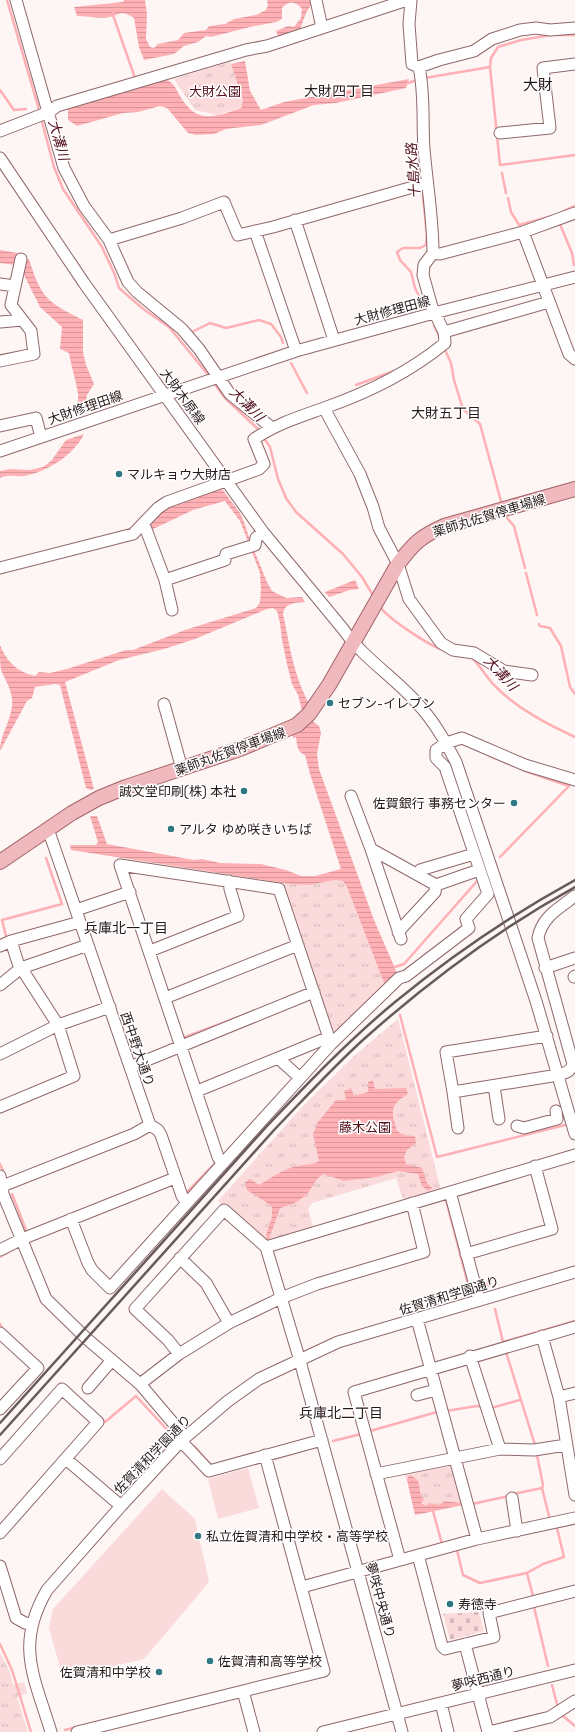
<svg xmlns="http://www.w3.org/2000/svg" width="575" height="1732" font-family="'Space Grotesk','Noto Sans JP',sans-serif">
<style>
.cemetery{fill:url(#cemetery-stones)}
.park{fill:url(#park-tufts)}
.pitch{fill:#fadadb}
.water{fill:url(#water-rules)}
.lines{fill:none;stroke-linecap:round;stroke-linejoin:round}
.stream{stroke:#feb0b5;stroke-width:2.5}
.minor-casing{stroke:#8e686a;stroke-width:13}
.major-casing{stroke:#a26367;stroke-width:16}
.minor{stroke:#fff;stroke-width:11}
.major{stroke:#efb9bd;stroke-width:14}
.rail{stroke:#675a5a;stroke-width:2.5}
.poi-dot{fill:#2f7781;stroke:#fff;stroke-width:1.5}
.labels{text-anchor:middle;stroke-width:3;stroke-linejoin:round;paint-order:stroke}
.park-label{font-size:13px;fill:#510e1b;stroke:#fff}
.street-label{font-size:13px;fill:#271819;stroke:#fff}
.poi-label{font-size:13px;fill:#271819;stroke:#fff;text-anchor:start}
.neighbourhood-label{font-size:14px;fill:#271819;stroke:#fff}
.water-label{font-size:14px;font-style:italic;fill:#510e1b;stroke:#fff}
.quarter-label{font-size:15px;fill:#271819;stroke:#fff}
</style>
<defs>
<pattern id="cemetery-stones" width="16" height="16" patternUnits="userSpaceOnUse"><rect width="16" height="16" fill="#fadadb"/><path d="M2 7V4a2 2 0 0 1 4 0v3zM10 15v-3a2 2 0 0 1 4 0v3z" fill="#d6babb"/></pattern>
<pattern id="park-tufts" width="24" height="20" patternUnits="userSpaceOnUse"><rect width="24" height="20" fill="#fadadb"/><path d="M3 7l-1-3M5 7V3M7 7l1-3M15 17l-1-3M17 17v-4M19 17l1-3" fill="none" stroke="#d6babb"/></pattern>
<pattern id="water-rules" width="6" height="5" patternUnits="userSpaceOnUse"><rect width="6" height="5" fill="#feb0b5"/><path d="M0 2.5h6" fill="none" stroke="#da979b"/></pattern>
</defs>
<rect width="100%" height="100%" fill="#fef5f5"/>
<path class="cemetery" d="M479 1612 484 1631 450 1640 443 1614Z"/>
<path class="park" d="M230 62 243 99 241 107 217 115 195 110 174 79Z
M335 880 343 881 347 887 384 983 383 987 333 1037 281 888 284 882C301 887 318 883 335 880Z
M398 1019 441 1191 404 1202 396 1178 312 1203 308 1209 314 1229 266 1243 218 1201 303 1106 353 1057Z
M448 1464 454 1467 463 1505 415 1515 408 1483 404 1473Z
M0 1653 10 1672 13 1685 24 1682 27 1693 17 1697 28 1732H0Z"/>
<path class="pitch" d="M248 1468 259 1508 218 1519 208 1479Z
M162 1489 195 1519 209 1582 144 1659 63 1678 49 1628 53 1609Z"/>
<path class="water" d="M124 0H145L147 14 146 39 150 47 154 48 158 44 178 40 184 33 206 30 209 26 225 24 234 19 256 15 266 10 268 5 267 0H317C306 8 305 17 300 29L278 36 276 31 288 26 294 27 301 18 302 9C296 1 289 0 282 8V19L276 22 250 27 211 37 206 36 198 42 184 46 174 54 144 60 139 47 134 18C121 10 121 14 110 17 100 19 87 16 77 16L74 7 123 2Z
M245 61 250 91 261 110 284 102 409 79 406 88 336 103 314 105 261 125 226 129 214 134 196 135 188 133 167 108 160 106 138 112 123 113 77 126 68 120V108L167 80C174 83 176 89 180 96 197 125 215 117 241 108L243 100 231 64Z
M0 250 17 253 16 265 0 263Z
M29 259C41 298 47 302 83 320V352L86 365 94 384 87 395 84 410 76 413C76 406 79 400 78 394 76 380 71 366 69 353L60 349 62 327 40 307 21 269 24 260Z
M84 434C74 455 47 472 24 476 16 477 9 474 0 478V471L10 469 30 470 43 467 51 461 66 440Z
M222 489 240 513 244 522 250 540 267 582 272 591 286 598 302 597 305 602C296 603 285 602 283 614 290 646 293 675 310 705L303 714 298 695 292 684 287 664 282 640 280 623 277 611 273 608 267 609 195 639 164 649 119 660 65 682 94 789 91 790 86 788 60 685 55 684 35 687 32 698 27 701 0 751C0 733 14 717 12 699 11 689 5 679 1 670 0 664 0 652 0 645 6 661 17 672 35 676L39 672 50 673 67 669 126 650H133L185 630 256 608 260 602 261 590 260 573 240 521 225 501 193 510 151 530 148 527 158 512 170 505Z
M355 580 359 589 350 590 329 597 325 592Z
M311 720 319 726 321 733 317 754 319 769 374 920 397 973 390 981 384 983 347 887 343 881 335 880 308 885 290 884 71 850 70 845H96L98 842 90 816H97L107 844 194 860 202 859 220 863 261 864 286 870 301 876H315L341 869 310 774 305 755C297 752 297 745 296 737L293 738V735Z
M373 1080 375 1089 406 1088 408 1094C389 1105 391 1112 397 1131L403 1135 415 1136 416 1143 407 1150 404 1157 406 1164 422 1168 427 1183 432 1188 428 1191 422 1186 418 1174 398 1171 376 1177 344 1181 324 1174C316 1178 315 1183 310 1190 303 1200 291 1205 280 1208L269 1239 266 1235 272 1217V1206L247 1190 245 1182 250 1179 259 1185C271 1178 283 1169 297 1166 306 1164 310 1166 319 1161L313 1134 318 1122 336 1100H346L344 1091 351 1088 354 1096 368 1092V1082Z
M409 1475C425 1480 416 1492 424 1499L421 1503 426 1506 429 1503 439 1505 445 1501 459 1503 463 1501V1505L415 1515 407 1480Z"/>
<g class="lines">
<path class="stream" d="M7 0 40 113
M114 12 113 15 135 78
M551 35 521 40 498 47 491 58 490 67 500 165 575 155
M556 35H575
M425 78 490 67
M408 83 417 80
M0 90 14 110 26 109
M41 118 54 167 63 189 102 247 115 275 119 288 142 308 169 327 210 377
M502 173 506 193
M422 187 427 235 426 245 420 248H403L397 252 400 260 411 272 415 288 424 306
M508 198 511 212 519 225 552 216
M564 211 575 206
M559 222 572 253 574 265
M434 325 440 338
M192 332 210 323 226 328 259 320 271 324 281 337 283 343
M445 350 451 363 454 380 463 409 480 424 502 505
M291 363 307 393
M214 383 225 398 260 431
M356 385 394 371
M263 437 270 447 278 479 286 498 296 512 343 554 362 577 374 597
M505 513 507 518 514 526 525 568
M526 573 537 615
M380 607C389 619 428 645 443 650
M539 624 540 626 550 628 561 646 570 687 575 694
M472 658C481 666 487 679 496 687 518 709 547 724 575 737
M490 756 514 766
M500 857 569 786 525 771
M6 936 2 920 62 904 46 858
M395 967 404 964 478 880
M400 1015 437 1157 569 1124
M183 1042 185 1037 249 1013
M0 1164 4 1173
M188 1191 215 1163 214 1160
M12 1194 26 1230
M444 1199 446 1200 469 1288 472 1287
M267 1240 268 1237
M0 1257 14 1249
M479 1286 488 1283V1286
M495 1309 503 1342 575 1321
M0 1324 4 1331
M506 1352 535 1445
M491 1408 520 1400
M446 1411 477 1406 482 1407
M101 1418 105 1422 136 1396 171 1434
M370 1433V1431L437 1412
M333 1441 361 1434
M194 1446 212 1466 214 1465
M537 1455 543 1485 542 1488 550 1520
M513 1494 542 1488
M472 1504 509 1496
M433 1511 442 1544
M457 1550 463 1575 480 1583 527 1573
M533 1596 527 1573 543 1564 564 1557 557 1528
M534 1607 548 1666
M0 1644 12 1670 31 1732
M552 1685 558 1708
M563 1716 575 1726
M65 1730 77 1727"/>
<g class="minor-casing">
<path id="minor" d="M16 0 64 168 84 206 109 240 128 282 137 292 182 329 199 349 230 394 271 427
M316 0 322 28
M411 0 409 24 412 64 419 67 439 60 474 51 492 39 520 30 536 28 550 30 575 28
M419 67C425 95 422 122 424 149 427 184 433 218 433 253
M0 131 49 112 57 106 246 50 267 46 407 0
M500 133 550 128 543 68 575 64
M0 158 84 283 263 532 343 629C363 658 394 677 417 703 434 721 445 741 456 762L536 1001 575 1134
M575 213 523 232 569 354 575 359
M295 220 334 340
M255 231 296 351
M109 240 182 218 224 202 238 235 273 227 427 183
M0 284 15 286
M0 322 22 320
M444 332 549 302
M0 361 34 354 31 331 11 305 21 259
M324 408 360 474 373 507 379 528 398 564 409 599 441 643 453 650 474 653 504 671 532 675
M0 426 36 418 41 437
M0 451 296 351 434 313 575 277
M144 524 165 580 172 610
M0 568 133 534 158 508 167 502 259 469 264 464 254 439C276 424 299 417 324 408 367 393 410 372 445 343L444 332 432 307 423 275 424 265 433 253 440 254 523 232
M165 580 225 560 226 554 255 545 256 538 263 532
M164 704 182 769
M351 796 371 849 436 885 479 870
M48 829 150 1125
M371 849 401 939
M420 870 474 854
M76 910 130 892
M398 932 435 892 436 885
M0 946 11 941 80 922
M150 951 238 916 230 889 229 881
M545 968 575 958
M574 977 575 976
M0 985 21 968 88 945
M165 998 298 945
M547 1036 446 1052 453 1092 552 1076C561 1074 570 1074 573 1064L538 938C542 917 559 908 575 896
M331 1044 399 978 406 976 469 928 466 919 488 894 445 767 436 758V750L446 743 462 738 525 765 575 780
M0 1054 58 1025 110 1007
M278 1058 329 1037
M130 1067 314 992
M494 1086 499 1119
M197 1091 278 1058 300 1078
M453 1092 458 1128
M0 1107 74 1076 58 1025 18 963 11 941
M150 1125 158 1130 161 1135 182 1196 187 1203
M517 1126 524 1128 557 1119 556 1111
M0 1176 3 1194 46 1299 87 1339 140 1384 185 1437
M0 1187 134 1134 150 1125
M450 1192 479 1300
M71 1219 88 1263 92 1270 110 1288 331 1044 279 889 120 865 218 1157 222 1163
M266 1247 575 1155
M0 1250 22 1239 175 1178
M466 1254 552 1229 535 1166
M180 1258 206 1283 229 1323
M417 1319 477 1539
M0 1333 38 1368 0 1409
M542 1336 559 1397 575 1495
M179 1354 168 1340 135 1309 224 1210 266 1247 300 1361 402 1732
M470 1356 500 1449
M140 1384 179 1354 229 1323 281 1298 317 1284 424 1252 412 1203
M88 1388 112 1360
M417 1395 436 1390
M559 1397 575 1393
M181 1441 209 1471 322 1440
M0 1459 62 1389 98 1422 0 1533
M66 1459 121 1506
M376 1474 500 1449 534 1450 566 1445
M512 1498 517 1531
M418 1555 442 1646 445 1649 494 1637 489 1613 575 1591
M400 1560 354 1392 575 1327
M0 1566 16 1618 25 1623 31 1624
M302 1587 477 1539 575 1518
M465 1644 488 1732 497 1730
M243 1691 324 1671 265 1455
M441 1703 448 1732
M51 1732C34 1676 15 1645 47 1590L121 1506 181 1441 228 1401 259 1379 338 1342 575 1272
M77 1732 243 1691 254 1732
M323 1732 575 1670
M498 1732 497 1730 550 1717 575 1701"/>
</g>
<g class="major-casing">
<path id="major" d="M0 862 72 813 99 798 126 787 240 749 297 725 309 714 329 685 398 564C414 543 420 537 444 526L575 489"/>
</g>
<use href="#minor" class="minor"/>
<use href="#major" class="major"/>
<path class="rail" d="M0 1423 267 1126C308 1083 349 1040 395 1002 451 956 511 915 575 880
M0 1435 275 1129C304 1099 333 1067 364 1039 429 981 499 929 575 887"/>
</g>
<g class="poi-dot">
<circle cx="119" cy="474" r="4"/>
<circle cx="330" cy="703" r="4"/>
<circle cx="244" cy="791" r="4"/>
<circle cx="514" cy="803" r="4"/>
<circle cx="171" cy="829" r="4"/>
<circle cx="198" cy="1536" r="4"/>
<circle cx="450" cy="1604" r="4"/>
<circle cx="210" cy="1661" r="4"/>
<circle cx="159" cy="1672" r="4"/>
</g>
<g class="labels">
<g class="park-label">
<text x="215" y="96">大財公園</text>
<text x="365" y="1132">藤木公園</text>
</g>
<g class="street-label">
<text transform="translate(392 310) rotate(-15)" y="5">大財修理田線</text>
<text transform="translate(183 396) rotate(54)" y="5">大財木原線</text>
<text transform="translate(85 407) rotate(-19)" y="5">大財修理田線</text>
<text transform="translate(489 515) rotate(-17)" y="5">薬師丸佐賀停車場線</text>
<text transform="translate(230 751) rotate(-20)" y="5">薬師丸佐賀停車場線</text>
<text transform="translate(138 1049) rotate(71)" y="5">西中野大通り</text>
<text transform="translate(449 1295) rotate(-17)" y="5">佐賀清和学園通り</text>
<text transform="translate(152 1454) rotate(-46)" y="5">佐賀清和学園通り</text>
<text transform="translate(381 1600) rotate(75)" y="5">夢咲中央通り</text>
<text transform="translate(483 1678) rotate(-14)" y="5">夢咲西通り</text>
</g>
<g class="poi-label">
<text x="127" y="479">マルキョウ大財店</text>
<text x="338" y="708">セブン-イレブン</text>
<text x="236" y="796" text-anchor="end">誠文堂印刷(株) 本社</text>
<text x="506" y="808" text-anchor="end">佐賀銀行 事務センター</text>
<text x="179" y="834">アルタ ゆめ咲きいちば</text>
<text x="206" y="1541">私立佐賀清和中学校・高等学校</text>
<text x="458" y="1609">寿徳寺</text>
<text x="218" y="1666">佐賀清和高等学校</text>
<text x="151" y="1677" text-anchor="end">佐賀清和中学校</text>
</g>
<g class="neighbourhood-label">
<text x="339" y="96">大財四丁目</text>
<text x="446" y="418">大財五丁目</text>
<text x="126" y="933">兵庫北一丁目</text>
<text x="341" y="1418">兵庫北二丁目</text>
</g>
<g class="water-label">
<text transform="translate(59 140) rotate(74)" y="5">大溝川</text>
<text transform="translate(413 171) rotate(-94)" y="5">十島水路</text>
<text transform="translate(247 404) rotate(45)" y="5">大溝川</text>
<text transform="translate(501 673) rotate(47)" y="5">大溝川</text>
</g>
<g class="quarter-label">
<text x="538" y="90">大財</text>
</g>
</g>
</svg>
